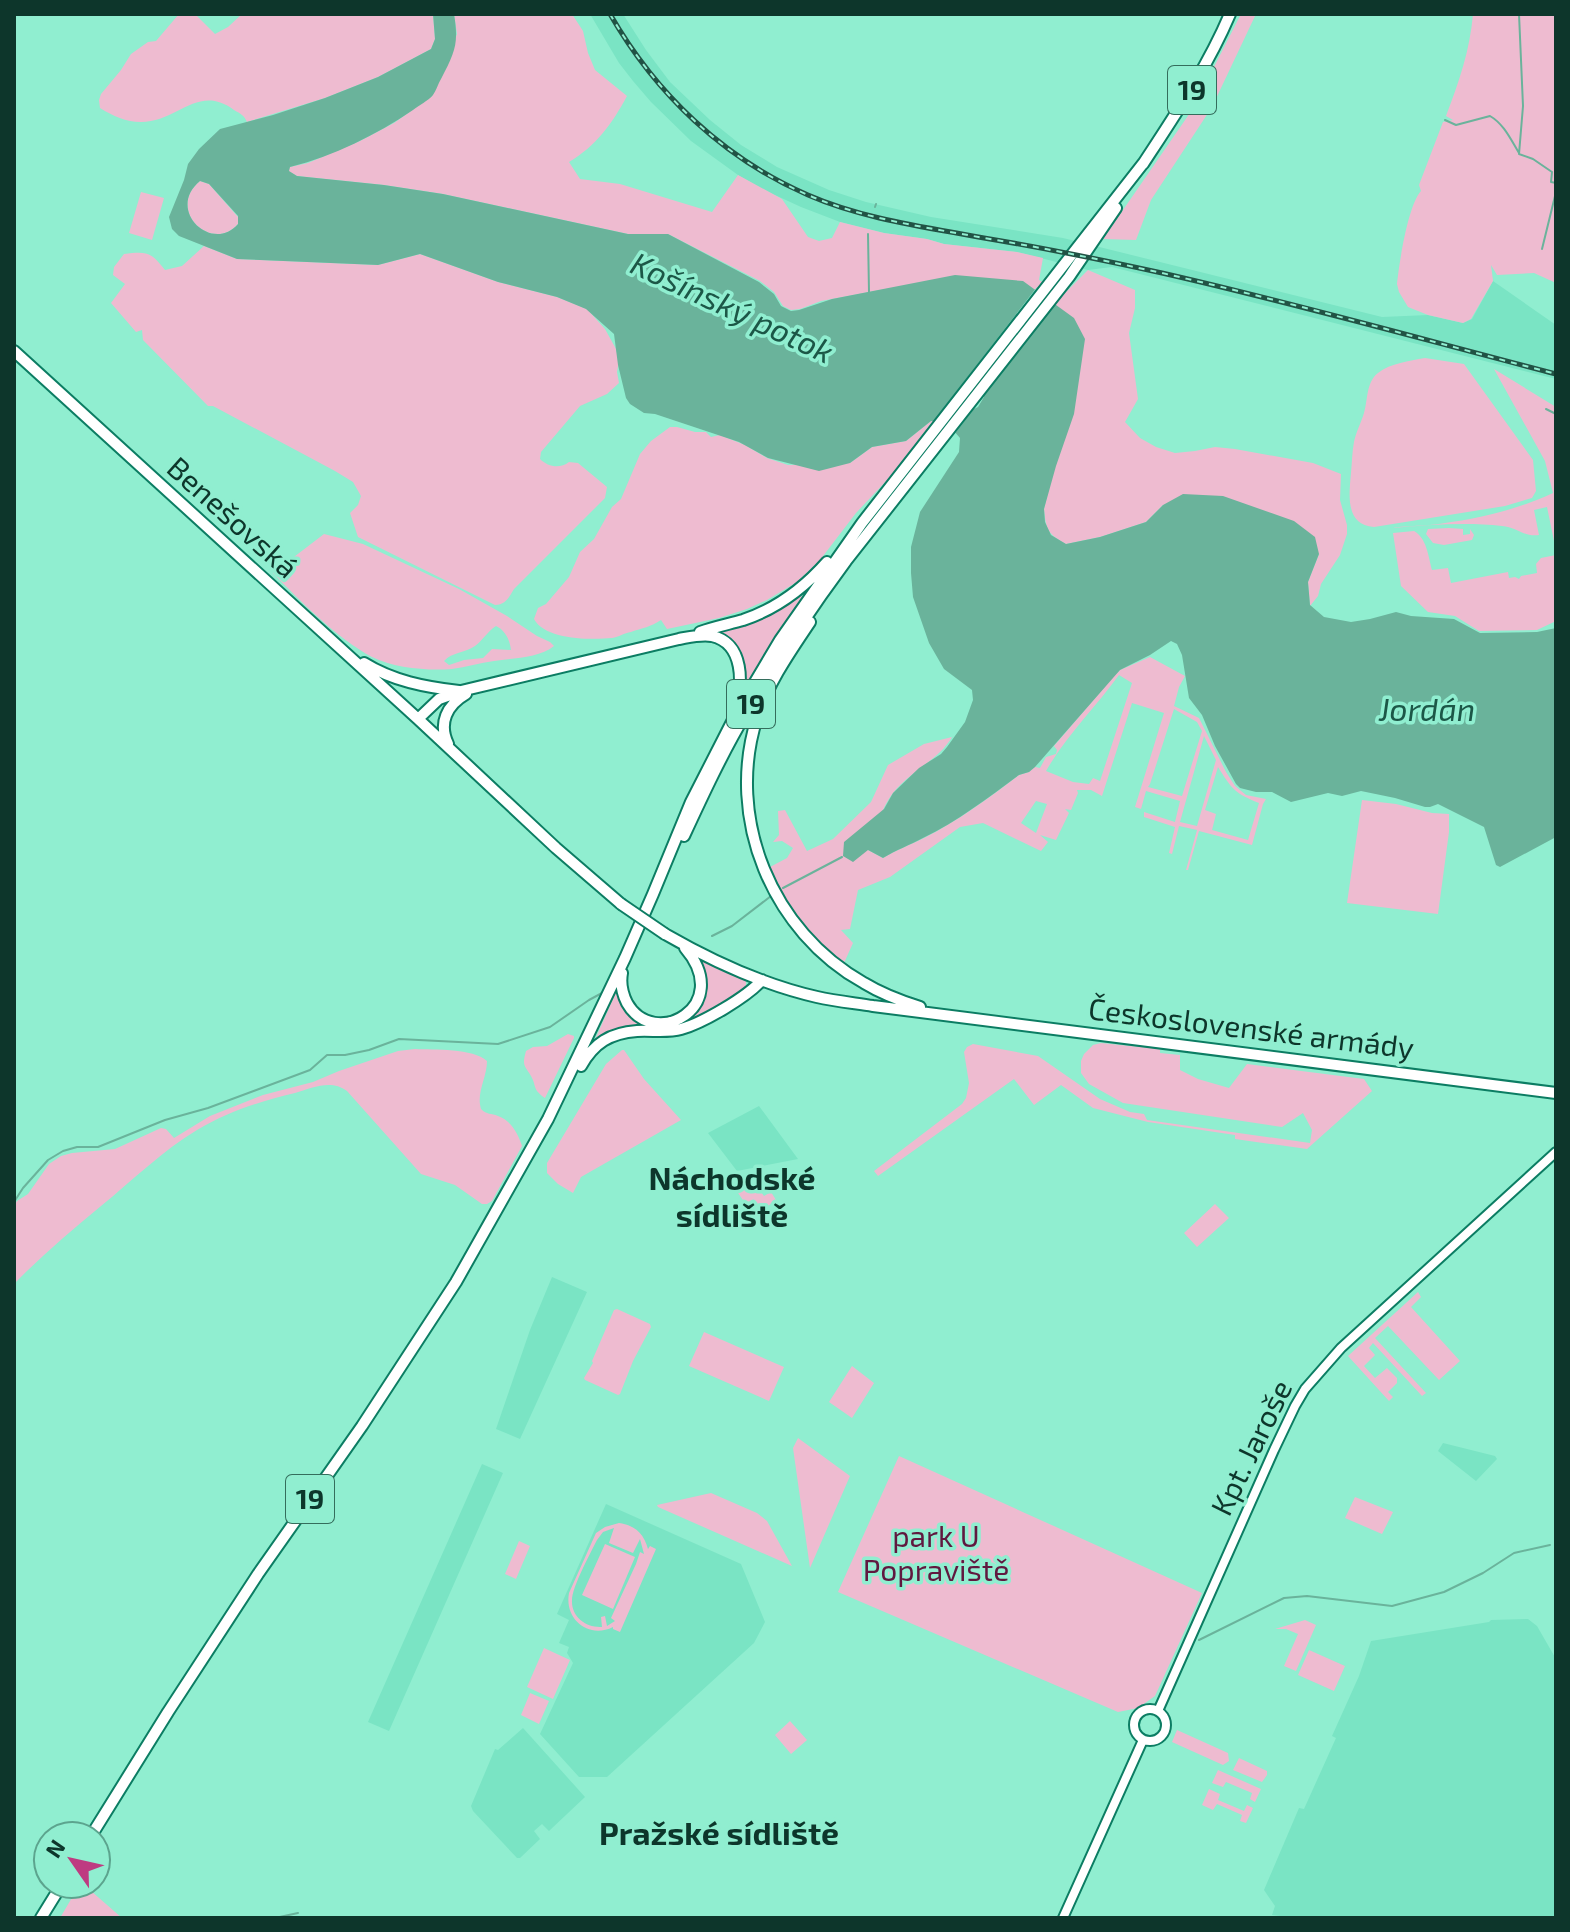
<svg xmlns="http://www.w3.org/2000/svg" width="1570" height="1932" font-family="'Exo 2',sans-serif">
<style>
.built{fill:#7ae4c4}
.green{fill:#eebbd0;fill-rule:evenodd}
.water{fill:#6ab39b;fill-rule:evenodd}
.pier{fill:#90eed0}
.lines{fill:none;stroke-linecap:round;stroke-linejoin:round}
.stream{stroke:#6ab39b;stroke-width:2}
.minor-casing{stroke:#0c7d63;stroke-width:12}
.major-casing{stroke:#0c7d63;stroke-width:14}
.minor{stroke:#fff;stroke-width:8}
.major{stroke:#fff;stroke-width:10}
.rail-casing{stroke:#215345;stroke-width:5}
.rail{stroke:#90eed0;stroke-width:2;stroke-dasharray:6;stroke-linecap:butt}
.major-bridge-casing{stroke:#0c7d63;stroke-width:14;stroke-linecap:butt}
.major-bridge{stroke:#fff;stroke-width:10}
.labels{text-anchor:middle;stroke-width:7;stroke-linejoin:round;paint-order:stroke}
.shield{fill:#90eed0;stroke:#346d5c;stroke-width:2}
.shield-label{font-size:28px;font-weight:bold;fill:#0d362b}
.street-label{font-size:30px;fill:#0d362b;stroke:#90eed0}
.park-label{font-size:30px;fill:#60183f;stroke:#90eed0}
.water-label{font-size:32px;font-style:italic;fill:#1c5747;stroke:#90eed0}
.neighbourhood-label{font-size:32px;font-weight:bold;fill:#0d362b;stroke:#90eed0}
</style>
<rect width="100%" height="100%" fill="#90eed0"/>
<path class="built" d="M590 14H623L646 50 670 82 710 120 741 145 777 167 829 190 866 202 931 217 1063 238 1382 317 1428 315 1463 323 1472 319 1493 281 1556 325V379L1112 267 1088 270 1017 252 944 244 927 239 884 233 840 222 801 207 762 189 738 175 691 141 651 102 633 81 619 63Z
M759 1106 798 1159 737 1171 708 1133Z
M552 1277 587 1292 520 1439 496 1429 530 1330Z
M1443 1443 1495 1456 1497 1459 1476 1481 1438 1451Z
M482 1464 503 1473 389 1731 368 1722Z
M606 1504 741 1564 765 1622 754 1643 607 1777H579L540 1734 573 1663 567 1653 569 1647 559 1643 569 1620 557 1614Z
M1528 1619 1537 1626 1556 1659V1767L1554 1778 1556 1791V1918H1337L1324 1916 1288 1917 1272 1915 1275 1906 1264 1890 1299 1808 1304 1809 1336 1738 1332 1736 1359 1676 1371 1641 1489 1622 1491 1620Z
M523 1728 585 1797 549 1831 542 1824 534 1831 540 1839 520 1858H517L473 1811 471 1806 495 1749 498 1750Z"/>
<path class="green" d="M179 14H195L215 34 228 27 242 14H433L435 39 431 49 378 77 325 98 247 122C244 115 241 114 234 110 198 83 178 122 141 122 126 122 113 116 100 108L99 100 101 94 121 70 131 54 148 42 156 41Z
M454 14H572L583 31 588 53 595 70 627 96C612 124 596 146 569 162L580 179 620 184 712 212 738 175 782 199 808 237 819 241 832 238 840 222 884 233 927 239 944 244 1017 252 1043 258 1039 280 1064 294 1088 270 1135 290V308L1129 333 1138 399 1125 422 1140 438 1156 447 1175 453 1195 451 1215 447 1235 449 1313 463 1341 474 1340 500 1347 525V534L1340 555 1321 584 1318 596 1310 606 1308 582 1319 554 1163 505 1146 522 1100 537 1066 544C1048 534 1046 530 1044 509L1084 339 891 288 821 301 800 309 791 310 783 306 774 292 760 281 668 234H628L443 194 384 185 297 176 288 171 290 167 308 163 360 141 394 123 432 96 457 34Z
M1241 14H1256L1212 107 1151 200 1136 240 1103 239 1192 110Z
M1473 14H1556V283L1534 273 1497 275 1491 265 1493 281 1471 319 1463 323 1428 315 1408 307 1399 292 1397 284C1399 264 1408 205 1421 191L1419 185 1443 122 1453 120 1446 116C1459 82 1470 50 1473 14Z
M200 181 209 184 238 217V224C212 254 165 210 200 181Z
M141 192 164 198 152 240 129 233Z
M204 246 237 259 378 265 420 254 498 282 557 297 587 309 605 329 616 349 619 361 617 372 619 383 607 394 580 406 541 452 540 459C548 467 560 469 569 462L578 463 607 487 605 498 514 589C509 597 506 605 495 605L358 537 350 513 358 505 361 496 353 482 335 471 213 406H208L143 340 142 330 136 332 111 303 125 284 113 275 114 267 124 254C147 251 151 252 165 270L182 266Z
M1425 358 1464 364 1533 460 1536 491 1532 498 1505 506 1374 527C1345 525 1349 495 1351 473 1352 463 1352 452 1354 442 1356 432 1361 423 1364 413 1368 400 1366 382 1378 373 1391 363 1409 361 1425 358Z
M1494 369 1556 407V542L1554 541 1547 507 1534 510 1539 535C1523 537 1517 527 1502 526 1466 522 1428 525 1392 528 1404 526 1417 526 1430 525 1472 520 1515 511 1553 493L1545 461Z
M931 421H933L889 478 856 513 820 560 797 582 767 600 747 609 719 618 667 629 661 620C651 627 642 628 631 632 624 633 619 637 612 638 591 640 545 640 534 619L538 608 546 604 569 577 580 552 594 539 612 507 621 499 640 454 651 441 670 427H677L695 432H706L711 437 720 435 745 445 767 458 788 465 850 463 872 447 906 441Z
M1449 528 1463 529V535L1470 534V529L1474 535 1472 540 1444 545 1433 543 1426 534 1428 529Z
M1414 531C1427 539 1428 555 1432 570L1448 568 1451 583 1508 572 1509 578 1515 577 1519 579 1521 576 1537 573 1536 564 1541 558 1556 555V621L1537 630 1479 631 1455 616 1428 612 1401 586 1393 533Z
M324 534 363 544 459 589 507 616 537 636 550 642 554 646C539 658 513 658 494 661 480 663 466 667 452 669 428 671 394 668 372 657 338 639 300 601 273 573ZM496 626C505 630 510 640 511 650L492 649 483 658 464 660 449 665 444 661C452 652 465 653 475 646 483 640 487 632 496 626Z
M800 594 802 597 747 686C740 661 741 649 719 632L720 631 782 607Z
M1150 657 1185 676 1179 687 1174 706 1199 718 1226 772 1235 786 1246 795 1266 799 1263 804 1252 845 1199 831 1188 870H1186L1197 830 1179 826 1172 854 1169 853 1175 827 1144 817V812L1175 822 1180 801 1146 791 1141 809 1135 807 1164 713 1132 703 1102 796 1091 790H1077L1078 793 1071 810 1065 809 1069 813 1056 840 1040 835 1048 842 1041 851 983 823 960 827 890 877 858 890 850 929 841 930 853 943 844 963 816 939 788 903 770 867 787 858 793 848 782 841 773 842 779 835 778 811 785 810 807 851 833 839 871 802 888 765 924 744 952 737C938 761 910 771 893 793 881 808 875 832 868 850L883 858C896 850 910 845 924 838 958 821 989 798 1019 775L1029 772 1035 767 1040 768 1046 757 1056 754 1057 750 1054 746 1114 676 1120 670ZM1119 675 1132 683 1100 781 1093 778 1089 784 1073 782 1046 771C1066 736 1095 708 1119 675ZM1174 709 1197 722 1202 731 1182 796 1148 787 1150 784ZM1204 736 1216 760 1197 826 1180 822ZM1218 767C1232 789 1234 793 1259 803L1248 840 1212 830 1216 814 1205 810ZM1036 801 1047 804 1036 833 1021 823Z
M1362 800 1396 804 1432 813 1449 814V832L1438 914 1347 903Z
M701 960 744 979 746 981V988L705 1014 674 1026C707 1012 709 991 701 960Z
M617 990C623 1012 636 1022 657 1028L594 1042Z
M568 1034 574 1036V1038L545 1098C532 1089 537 1087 531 1076 524 1064 522 1066 526 1051L533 1047 547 1046Z
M1101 1043 1160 1049V1053L1180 1055V1070L1198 1079 1229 1088 1247 1064 1364 1079 1372 1091 1307 1149 1235 1139V1135L1148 1122 1093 1108 1061 1085 1034 1105 1014 1079 878 1176 874 1171 962 1104 966 1098 969 1083 964 1052 967 1047 973 1044 1038 1056 1100 1099 1130 1112 1144 1114 1147 1120 1310 1143 1312 1130 1303 1113 1282 1127 1123 1103 1089 1084 1081 1073V1061L1084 1054 1093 1045Z
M415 1049C434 1050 473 1048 487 1061 487 1078 476 1092 481 1109 487 1115 491 1113 498 1116 512 1121 518 1134 522 1146L492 1201 487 1204H482L455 1185 421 1174 347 1091C331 1079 312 1088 295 1093 261 1101 227 1112 197 1130 162 1151 133 1180 101 1206 71 1231 41 1256 14 1284V1206L17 1201 28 1194 49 1164 61 1156 72 1153 115 1149 161 1128 166 1129 174 1138 210 1116 263 1095 313 1082 339 1071 398 1051Z
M622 1050H624L644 1079 681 1120 581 1177 573 1193 558 1184 547 1173V1163L606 1064Z
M751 1179 764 1196 771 1192 776 1200 754 1216 736 1190Z
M1215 1204 1229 1218 1197 1247 1184 1233Z
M1418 1292 1421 1297 1411 1307 1460 1361 1439 1380 1388 1326 1375 1338 1426 1393 1422 1396 1373 1343 1369 1348 1375 1355 1364 1366 1375 1378 1387 1368 1397 1378V1383L1388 1392 1393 1397 1389 1401 1348 1356Z
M617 1309 650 1324 651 1327 633 1361 620 1394 618 1395 585 1380 584 1378 593 1363 592 1361 614 1310Z
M704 1332 784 1367 769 1401 689 1366Z
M852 1366 874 1383 852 1418 829 1402Z
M798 1438 850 1476 810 1568 793 1448Z
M899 1456 1202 1593 1155 1696 1138 1708 1118 1712 838 1592Z
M711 1493 757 1513 767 1521 792 1566 658 1507 657 1505Z
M1355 1497 1393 1512 1382 1534 1345 1518Z
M619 1523C635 1525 644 1534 648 1549L650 1546 656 1549 620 1632 613 1629V1627C589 1639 564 1620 569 1593L596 1533 605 1527ZM614 1528 609 1543 633 1553 640 1539 644 1554 640 1552 636 1564 611 1618 615 1621 607 1626 605 1616 601 1617 602 1627C586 1628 571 1617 572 1600 572 1587 590 1554 597 1540L603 1532Z
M519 1541 530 1546 516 1579 505 1574Z
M605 1544 635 1557 613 1609 582 1595Z
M1305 1620 1316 1625 1296 1671 1284 1666 1298 1634 1286 1629H1275Z
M544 1648 570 1660 553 1699 527 1687Z
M1309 1650 1345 1666 1334 1691 1298 1675Z
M530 1693 549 1701 539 1724 521 1715Z
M790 1721 807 1740 791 1754 775 1735Z
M1177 1730 1228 1753 1229 1761 1223 1765 1172 1742Z
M1239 1758 1267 1771V1775L1262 1782 1233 1770Z
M1218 1770 1261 1789 1255 1802 1250 1799 1252 1793 1226 1782 1223 1787 1212 1783Z
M1209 1789 1220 1794 1218 1800 1244 1811 1247 1805 1253 1808 1246 1823 1240 1821 1242 1815 1217 1804 1213 1810 1202 1805Z
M80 1884H83L122 1918H60Z"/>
<path class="water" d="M433 14H454C459 44 455 52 441 79 438 84 436 91 433 95 428 101 419 105 413 110 376 135 334 156 290 167L289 171 297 176 384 185 443 194 628 234H668L759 282 774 294 781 306 791 311 799 310 832 299 955 275 1023 281 1074 318 1085 339 1074 414 1056 466 1044 509 1045 522 1051 535 1066 544 1100 537 1146 522 1163 505 1183 494 1223 496 1294 521 1315 537 1319 554 1308 582 1310 605 1324 617 1351 622 1370 619 1396 612 1411 616 1454 619 1480 633 1537 632 1556 628V837L1500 867 1496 865 1484 827 1438 804 1430 807H1425L1395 798 1361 791 1342 796 1328 793 1291 802 1272 792H1256L1240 788 1236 784 1215 746 1202 715 1189 698 1182 655 1177 644 1171 641 1150 655 1120 670 1035 767 1029 772 1019 775C988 798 958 821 923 838 910 845 896 850 883 858L868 850 853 862 843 856 844 842 884 809 893 793 919 768 941 754 947 747 965 722 973 700 972 690 944 669 929 643 913 597 911 573V547L920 512 959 452 960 438 947 423 931 421 906 441 872 447 850 463 819 471 768 458 739 442 655 414 644 413 630 404 626 398 618 365 614 334 586 309 557 297 498 282 420 254 378 265 237 259 179 236 172 229 169 217 184 180 188 164 199 149 220 129 273 115 325 98 378 77 431 49 435 39ZM200 181 209 184 238 216V224C212 254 165 210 200 181ZM976 382 984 397 978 407 970 411 957 395Z"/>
<path class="pier" d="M1037 287 1057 301 953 436 945 427 932 425 926 431Z"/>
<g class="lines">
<path class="stream" d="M1519 14 1523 106 1519 154 1533 159 1552 172 1551 182 1556 183
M1445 120 1456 125 1490 116C1504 124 1511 140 1519 153
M875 207 876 204
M868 234 869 292
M1542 249 1556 192
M1546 409 1556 414
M783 888 842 857
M712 936 732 926 771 896
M14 1202 23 1188 48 1160 63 1151 77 1147H98L165 1120 208 1108 310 1070 327 1055H345L369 1050 399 1039 498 1044 550 1027 589 1000 602 993
M1199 1640 1284 1598 1307 1596 1392 1606 1444 1592 1483 1573 1514 1553 1550 1545
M275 1918 298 1913"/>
<g class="minor-casing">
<path id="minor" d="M1134 1725a16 16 0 1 1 32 0a16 16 0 1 1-32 0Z
M1158 1711 1274 1450 1295 1406 1305 1389 1341 1348 1556 1152
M1063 1918 1143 1740"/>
</g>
<g class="major-casing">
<path id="major" d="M1143 164C1175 115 1207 68 1230 14
M14 351 418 719 556 848 621 904
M810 622C790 652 768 683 757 718 725 818 772 932 864 983 882 994 901 1001 920 1007
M700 632C714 627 729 624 743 620 776 609 804 588 827 562
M364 663C393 681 425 687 459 691
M418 719 439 699 461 691 679 639C690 637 701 634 712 636 744 643 744 685 734 709
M448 744C438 723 447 705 466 694
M684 836C703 795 722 754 745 715 775 662 809 611 846 561L1069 277 1116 208
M665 934C712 961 764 985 817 997 835 1001 854 1003 873 1006L1556 1093
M622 973C620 984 622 993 627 1003 654 1051 735 1006 685 948
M581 1066C594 1043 610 1033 637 1031 652 1030 667 1033 681 1029 703 1023 747 997 762 980
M91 1836 168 1712 258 1574 362 1426 456 1282 548 1119 625 958 653 894 691 802 736 714 780 640 862 523 1145 161
M41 1918 62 1884"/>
</g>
<use href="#minor" class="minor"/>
<use href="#major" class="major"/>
<g class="rail-casing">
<path id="rail" d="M610 14C656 94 723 158 808 195 863 219 925 227 984 238 1044 248 1103 260 1162 273 1294 303 1425 340 1556 374"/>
</g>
<use href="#rail" class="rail"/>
<g class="major-bridge-casing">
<path id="major-bridge" d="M621 904 665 934"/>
</g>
<use href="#major-bridge" class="major-bridge"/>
</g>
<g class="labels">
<g class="shield">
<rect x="1168" y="66" width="48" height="48" rx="6"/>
<rect x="727" y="680" width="48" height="48" rx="6"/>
<rect x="286" y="1475" width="48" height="48" rx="6"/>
</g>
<g class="shield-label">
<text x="1192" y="100">19</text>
<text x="751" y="714">19</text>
<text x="310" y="1509">19</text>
</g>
<g class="street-label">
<text transform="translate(232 518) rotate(42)" y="10">Benešovská</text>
<text transform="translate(1251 1029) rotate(7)" y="10">Československé armády</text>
<text transform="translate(1252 1448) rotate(-64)" y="10">Kpt. Jaroše</text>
</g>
<g class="park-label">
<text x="936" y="1547">park U<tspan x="936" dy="34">Popraviště</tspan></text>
</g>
<g class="water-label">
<text transform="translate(732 308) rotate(25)" y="11">Košínský potok</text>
<text x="1427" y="721">Jordán</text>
</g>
<g class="neighbourhood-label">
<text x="732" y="1190">Náchodské<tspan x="732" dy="37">sídliště</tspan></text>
<text x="719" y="1845">Pražské sídliště</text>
</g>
</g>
<rect width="1570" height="1932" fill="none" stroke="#0d362b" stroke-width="32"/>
<g transform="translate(72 1860) rotate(304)"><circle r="38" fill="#90eed0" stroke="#5ca48e" stroke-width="2"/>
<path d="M0-6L14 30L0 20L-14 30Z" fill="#be3b81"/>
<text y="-12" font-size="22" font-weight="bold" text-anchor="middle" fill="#0d362b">N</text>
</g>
</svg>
